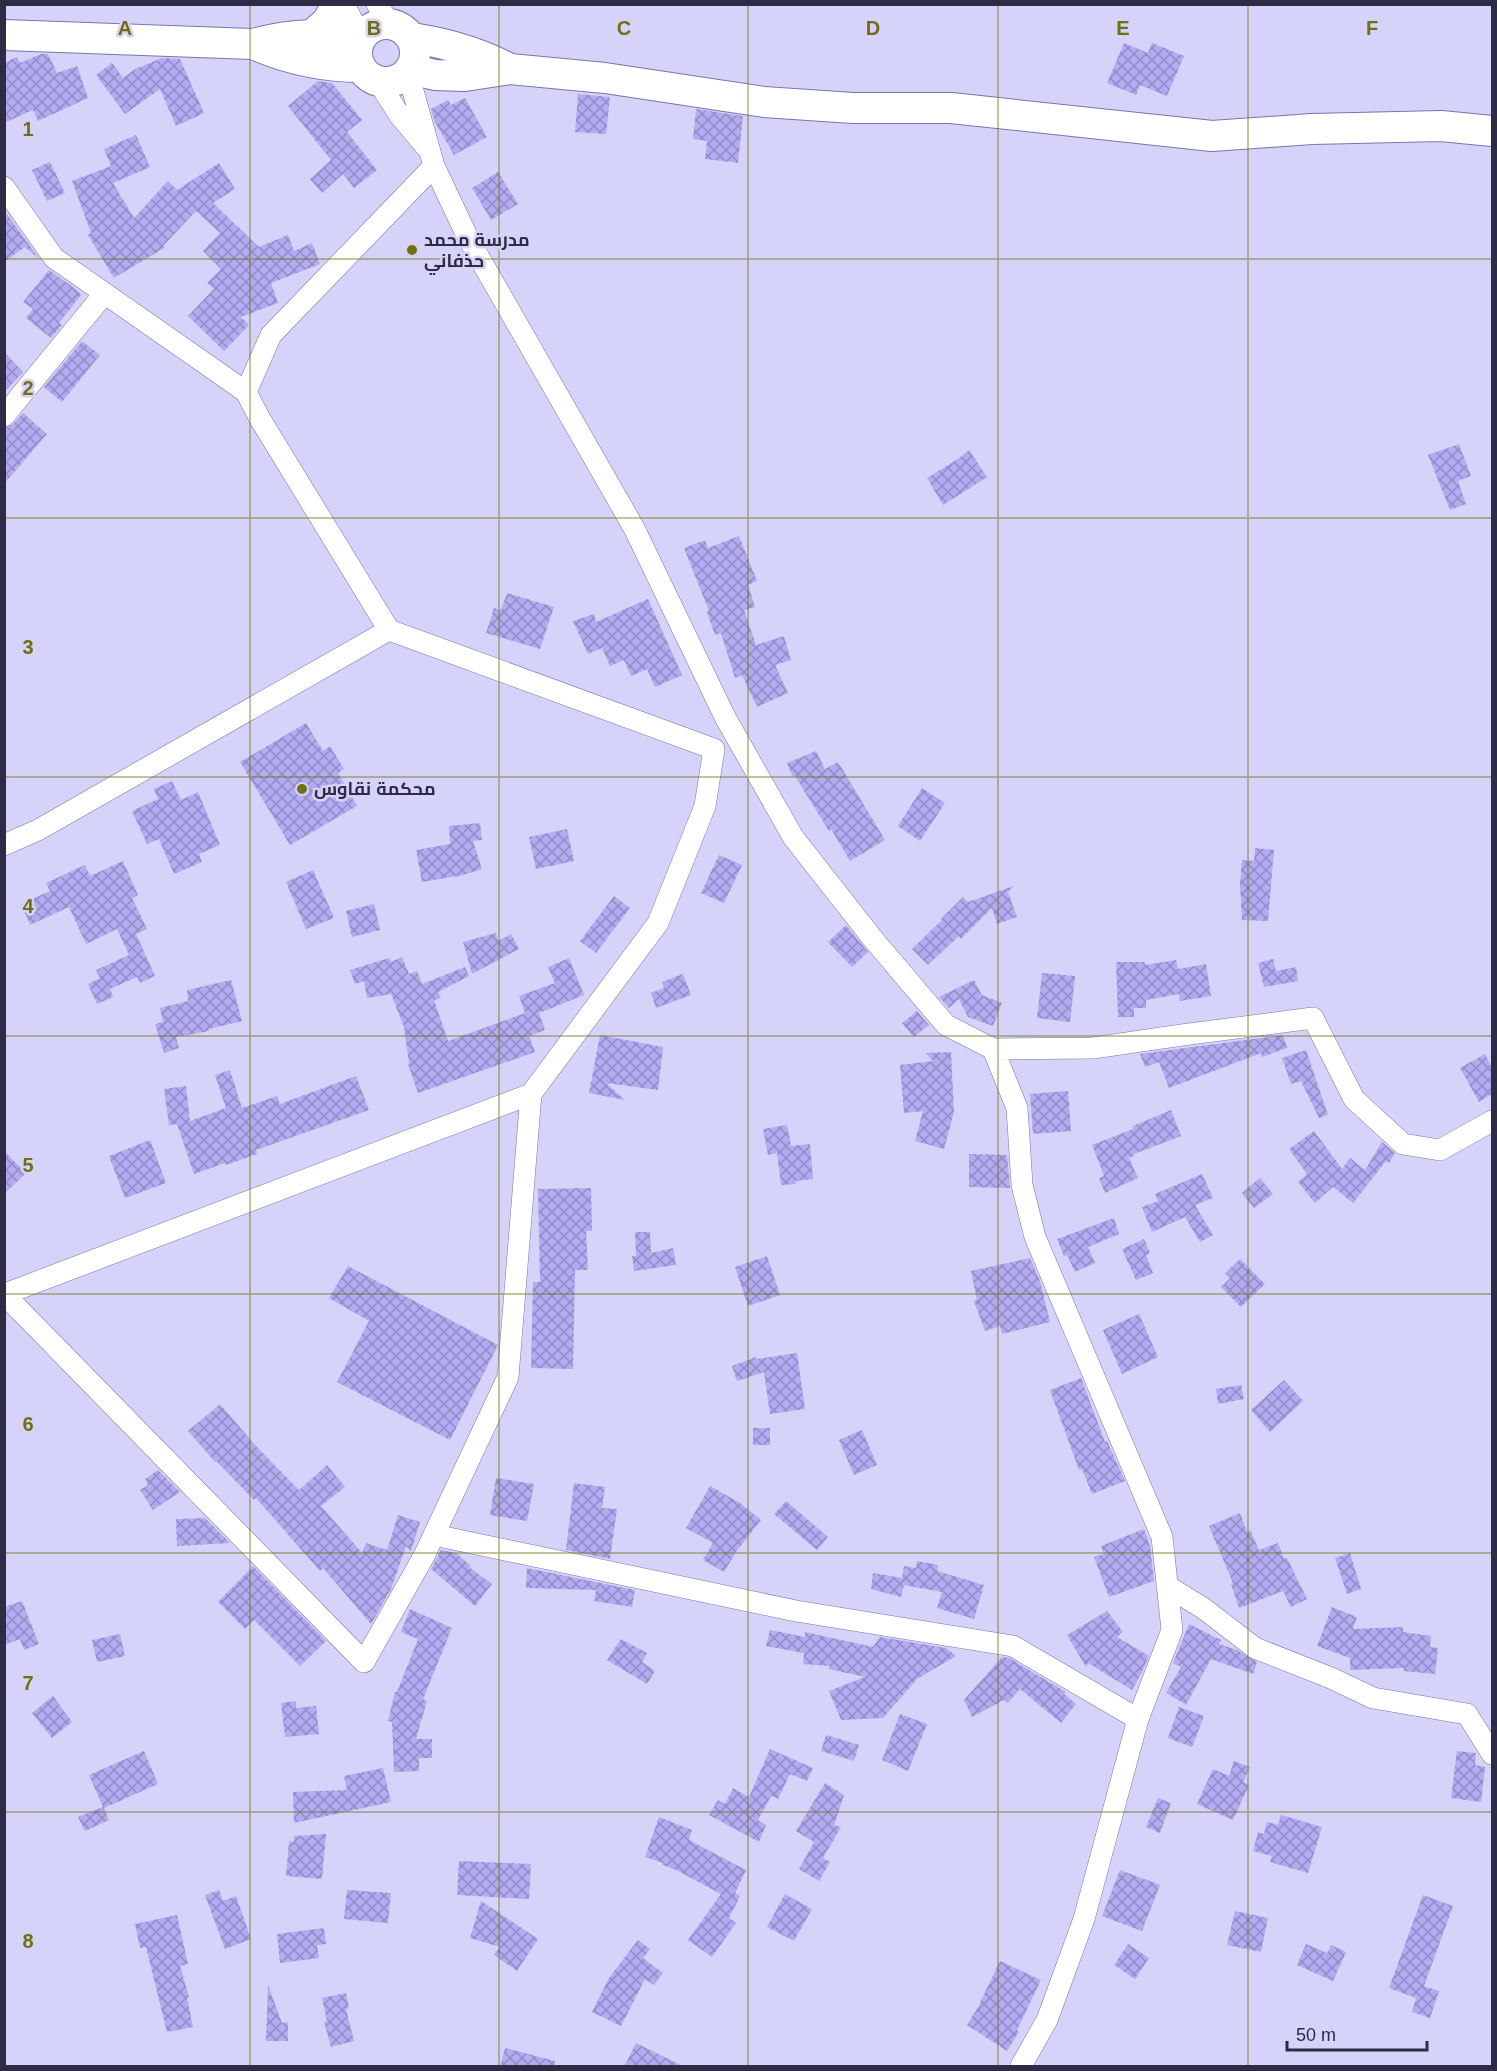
<svg xmlns="http://www.w3.org/2000/svg" width="1497" height="2071" font-family="Helvetica,Cairo,sans-serif">
<style>
.building{fill:url(#building-cross-hatch)}
.lines{fill:none;stroke-linecap:round;stroke-linejoin:round}
.street-casing{stroke:#7a74ae;stroke-width:22}
.secondary-casing{stroke:#7a74ae;stroke-width:32}
.street{stroke:#fff;stroke-width:21}
.secondary{stroke:#fff;stroke-width:30}
.grid{fill:none;stroke:#716f10;stroke-width:1.5;stroke-opacity:0.55}
.poi-dot{fill:#716f10;stroke:#d6d3fa;stroke-width:2}
.labels{text-anchor:middle;stroke-width:5;stroke-linejoin:round;paint-order:stroke}
.poi-label{font-size:18px;font-weight:bold;fill:#2e2b44;stroke:#d6d3fa;text-anchor:start}
.grid-label{font-size:20px;text-anchor:middle;font-weight:bold;fill:#716f10;stroke:#d6d3fa;stroke-width:5;stroke-linejoin:round;paint-order:stroke}
</style>
<defs>
<pattern id="building-cross-hatch" width="8" height="8" patternUnits="userSpaceOnUse" patternTransform="scale(1.5)"><rect width="8" height="8" fill="#b2abf2"/><path d="M0 0l8 8M0 8l8-8" fill="none" stroke="#918bc6"/></pattern>
</defs>
<rect width="100%" height="100%" fill="#d6d3fa"/>
<path class="building" d="M1124 43 1148 53 1152 43 1184 56 1167 96 1140 85 1136 95 1107 83Z
M41 54H48L57 73 77 66 88 98 38 121 33 110 4 123V63L17 57 20 63Z
M162 58 180 59 204 113 176 126 160 89 125 114 96 75 112 63 123 78 135 69Z
M318 81 332 83 362 120 347 132 377 170 354 188 343 174 322 193 310 179 331 160 288 106Z
M578 94 610 97 606 134 575 132Z
M465 98 487 137 454 155 435 122 431 109 448 100 451 105Z
M696 109 743 116 738 163 705 159 707 141 693 139Z
M136 135 150 167 113 183 134 218 168 181 177 190 219 163 235 189 213 203 259 247 288 235 294 251 312 243 320 264 271 283 278 303 241 317 249 325 224 351 188 316 214 289 207 283 221 269 203 251 220 233 196 211 163 246 164 248 114 278 88 235 91 233 72 181 111 166 104 149Z
M50 162 65 193 47 201 32 170Z
M498 172 518 204 491 220 472 188Z
M7 214 40 260 25 247 4 262V216Z
M49 270 77 290 81 295 59 323 62 325 51 338 26 318 33 309 23 302Z
M82 341 100 355 62 402 44 387Z
M4 352 23 372 4 392Z
M23 413 47 434 4 484V429L13 424Z
M1459 444 1471 476 1458 481 1466 504 1450 510 1428 455Z
M969 450 987 477 943 505 927 478 958 459Z
M739 536 757 581 748 585 755 607 744 610 756 645 784 636 791 660 775 665 788 693 757 707 742 675 735 678 721 633 715 635 707 612 709 611 684 548 705 540 708 548Z
M507 593 554 607 540 649 486 633 494 608 501 610Z
M648 599 682 675 655 687 647 669 631 676 624 660 610 666 602 648 588 654 573 621 594 614 596 622Z
M306 723 323 751 330 746 344 769 338 773 357 806 290 845 240 762Z
M816 751 825 769 838 762 885 840 850 861 831 829 829 831 795 776 793 777 787 763Z
M172 781 181 800 198 792 220 845 199 854 202 862 174 874 159 839 147 844 132 811 158 799 154 789Z
M922 788 945 803 920 841 898 826Z
M480 823 482 840 473 841 482 869 457 877V876L422 882 416 850 450 844 449 826Z
M567 829 574 861 536 869 529 837Z
M1255 848 1274 850 1268 921 1242 920 1240 884 1242 860 1254 861Z
M719 855 742 865 724 903 701 893Z
M123 861 138 895 132 898 147 929 136 934 155 976 140 983 137 977 110 989 113 997 97 1004 88 984 100 978 96 970 129 955 117 929 86 944 69 907 30 925 21 904 50 891 46 883 85 865 90 876Z
M313 870 334 918 306 929 286 882Z
M1014 886 1008 892 1017 917 997 924 992 908 961 939 959 936 928 965 912 949 942 920 941 919 963 897 968 902Z
M614 896 630 908 596 953 580 941Z
M374 904 380 930 352 937 346 911Z
M846 925 868 952 852 967 828 942Z
M496 933 498 941 511 934 519 949 472 974 463 942Z
M402 957 409 974 417 971 422 984 465 967 469 976 438 992 441 998 434 1000 448 1041 525 1013 519 996 555 983 548 967 569 958 584 995 539 1013 545 1030 529 1036 535 1052 418 1093 408 1064 409 1063 404 1027 391 994 367 998 364 981 355 984 350 970 389 958 391 962Z
M1273 959 1276 971 1296 967 1298 981 1264 987 1258 963Z
M1176 960 1178 969 1206 964 1211 996 1180 1001 1179 994 1146 1000V1008H1134V1017H1118L1116 962H1145V965Z
M1042 973 1075 976 1070 1022 1037 1018Z
M683 974 691 995 656 1008 651 993 664 988 662 982Z
M231 980 242 1021 209 1029V1031L176 1037 179 1048 164 1053 155 1024 163 1022 160 1008 188 1001 187 990Z
M974 980 982 995 1002 1003 993 1026 968 1017 959 999 949 1008 939 997Z
M917 1011 929 1025 914 1037 902 1023Z
M600 1035 663 1047 658 1090 606 1083 625 1100 589 1093Z
M1283 1035 1287 1048 1262 1057 1261 1053 1169 1088 1159 1062 1145 1067 1140 1054Z
M1306 1050 1328 1115 1319 1118 1301 1081 1291 1084 1282 1058Z
M951 1052 954 1112 944 1149 915 1141 923 1111 904 1113 900 1065 933 1061 926 1053Z
M1485 1054 1492 1068V1094L1479 1102 1460 1068Z
M230 1070 242 1108 277 1096 280 1104 356 1076 369 1110 256 1150 257 1154 226 1165 225 1163 194 1174 177 1124 169 1125 164 1089 186 1086 190 1121 226 1108 215 1075Z
M1068 1091 1071 1131 1033 1134 1030 1094Z
M1171 1110 1181 1136 1134 1154V1156L1129 1158 1138 1178 1105 1193 1099 1178 1104 1176 1092 1145 1133 1129V1126Z
M787 1125 791 1146 810 1144 813 1179 795 1181 796 1184 781 1185 777 1153 768 1155 763 1129Z
M1314 1131 1342 1169 1350 1158 1365 1170 1382 1142 1395 1153 1389 1163 1386 1161 1353 1203 1333 1187 1315 1203 1298 1182 1307 1174 1289 1149Z
M150 1140 166 1183 125 1198 109 1156Z
M4 1151 26 1173 4 1194Z
M969 1154 1007 1155 1010 1188 969 1187Z
M1202 1174 1213 1198 1195 1205 1213 1235 1200 1242 1185 1217 1152 1232 1142 1207 1158 1201 1155 1194Z
M1260 1178 1273 1194 1254 1208 1242 1193Z
M591 1188 592 1231H586L588 1270H575L573 1369 531 1368 533 1282H540L538 1189Z
M1114 1218 1119 1234 1088 1247 1095 1263 1075 1272 1067 1255 1064 1256 1057 1239Z
M635 1232H650L651 1253 673 1248 676 1265 634 1271 632 1256H636Z
M1144 1239 1150 1253 1146 1255 1153 1273 1136 1280 1122 1249Z
M767 1256 780 1295 748 1306 735 1267Z
M1030 1258 1040 1281 1050 1322 1002 1334 1000 1326 985 1331 974 1301 977 1300 971 1271Z
M1240 1259 1265 1284 1241 1307 1221 1287 1230 1278 1225 1273Z
M348 1266 498 1345 450 1440 337 1382 369 1321 329 1298Z
M1139 1314 1158 1357 1122 1374 1103 1330Z
M797 1353 805 1409 770 1414 764 1372 737 1381 732 1366 756 1357 757 1359Z
M1081 1378 1105 1442 1107 1441 1125 1481 1092 1494 1082 1469 1079 1470 1050 1390Z
M1284 1380 1303 1401 1270 1432 1251 1410Z
M1241 1385 1244 1399 1218 1404 1216 1389Z
M220 1404 255 1445 299 1490 327 1465 345 1487 321 1506 362 1553 366 1543 387 1550 398 1515 420 1522 411 1551 406 1546 391 1589 371 1624 323 1568 320 1571 256 1498 254 1500 216 1461 215 1462 188 1431Z
M753 1428H770V1445H753Z
M862 1430 877 1465 854 1475 839 1440Z
M158 1470 180 1492 153 1510 140 1490 148 1485 145 1479Z
M496 1478 534 1484 527 1521 490 1515Z
M574 1483 605 1487 602 1508 617 1509 610 1559 566 1550Z
M710 1486 740 1503 761 1520 736 1552 724 1572 703 1560 713 1543 686 1528Z
M786 1501 828 1537 817 1550 774 1514Z
M1240 1513 1247 1532 1250 1530 1259 1550 1278 1543 1284 1559 1287 1558 1307 1599 1291 1607 1283 1591 1239 1608 1231 1584 1233 1583 1209 1526Z
M205 1518 230 1543 177 1546 176 1519Z
M1144 1529 1150 1546 1154 1581 1109 1597 1094 1557 1104 1554 1101 1546Z
M441 1550 456 1553 471 1566 469 1567 492 1584 475 1606 431 1569Z
M1350 1553 1361 1589 1347 1594 1335 1558Z
M917 1561 938 1565 937 1571 984 1585 974 1619 937 1608 942 1592 904 1585 901 1597 871 1589 873 1573 902 1578 904 1566 916 1568Z
M253 1566 326 1641 300 1666 254 1620 245 1629 218 1602Z
M527 1568 635 1590 632 1607 594 1601 596 1590 526 1588Z
M22 1601 39 1644 24 1650 20 1639 4 1645V1607Z
M1332 1607 1357 1617 1353 1629 1403 1627V1632L1431 1636 1430 1647 1438 1648 1435 1674 1403 1671 1404 1668 1350 1670V1658L1317 1646Z
M410 1609 452 1628 423 1699 427 1701 416 1739H432V1758H419V1771L394 1772 392 1722 388 1721 395 1692H397L418 1639 401 1632Z
M1107 1611 1123 1632 1117 1637 1149 1656 1141 1674 1132 1690 1088 1663 1086 1667 1067 1635Z
M1189 1624 1221 1640 1219 1644 1237 1650 1257 1662 1253 1674 1211 1659 1186 1705 1166 1693 1181 1667 1173 1663Z
M770 1630 805 1637V1632L873 1647 880 1637 946 1648 956 1656 917 1679 883 1718 841 1720 829 1691 865 1677 829 1669 830 1666 803 1664 804 1653 766 1646Z
M120 1634 125 1656 97 1662 92 1640Z
M621 1639 647 1653 642 1662 655 1671 647 1684 607 1660Z
M1002 1657 1009 1658 1066 1692 1064 1694 1076 1704 1061 1723 1020 1689 1008 1703 1004 1700 972 1717 964 1700Z
M53 1696 72 1722 52 1738 32 1713Z
M296 1701V1708L316 1706 319 1734 285 1737 281 1703Z
M1179 1707 1204 1716 1192 1747 1168 1738Z
M900 1714 927 1724 908 1771 882 1760Z
M826 1735 859 1745 854 1761 821 1751Z
M770 1749 813 1768 807 1781 790 1774 778 1799 771 1796 758 1820 766 1825 759 1842 709 1815 718 1800 725 1804 733 1788 749 1797Z
M144 1751 158 1784 104 1808 109 1820 85 1831 78 1817 103 1807 89 1775Z
M1457 1751 1476 1753 1475 1765 1485 1767 1481 1802 1451 1798Z
M1234 1761 1250 1767 1243 1782 1249 1785 1233 1820 1197 1804 1213 1769 1229 1776Z
M383 1768 391 1802 294 1823 293 1792 347 1790 344 1776Z
M825 1783 844 1795 834 1825 841 1827 823 1858 830 1862 819 1881 799 1869 814 1842 796 1831Z
M1158 1798 1171 1803 1160 1833 1146 1827Z
M1281 1815 1322 1827 1308 1873 1270 1862 1272 1856 1253 1851 1258 1832 1264 1834 1267 1822 1278 1825Z
M659 1817 692 1830 689 1840 746 1870 735 1893 740 1896 729 1918 736 1923 712 1957 688 1940 721 1894 676 1870 663 1865V1863L645 1857Z
M326 1834 322 1879 286 1876 289 1841 294 1842V1836Z
M459 1861 531 1864 529 1899 457 1895Z
M1120 1870 1160 1885 1142 1931 1102 1916Z
M219 1890 223 1901 236 1896 251 1939 225 1949 205 1895Z
M347 1890 391 1893 388 1923 344 1919Z
M785 1894 812 1909 794 1941 767 1927Z
M1423 1895 1453 1906 1424 1986 1439 1991 1430 2018 1412 2012 1416 1998 1389 1988Z
M481 1901 538 1939 517 1971 494 1955 500 1947 470 1938Z
M1235 1911 1268 1918 1261 1952 1227 1945Z
M177 1915 188 1964 180 1966 189 1997 187 1998 193 2027 167 2032 146 1947 140 1948 135 1924Z
M324 1928 326 1944 317 1945 319 1958 280 1963 277 1934Z
M638 1940 650 1949 643 1958 663 1973 654 1985 645 1979 621 2026 592 2012 609 1978Z
M1128 1944 1149 1958 1135 1979 1114 1965Z
M1306 1944 1327 1953 1331 1945 1346 1952 1333 1981 1297 1965Z
M1000 1961 1041 1980 1017 2030 1019 2032 1007 2051 967 2025 977 2009Z
M268 1985 282 2023 288 2022V2041H266Z
M346 1993 349 2008 346 2009 354 2041 331 2047 324 2022 327 2021 322 1998Z
M636 2043 685 2067H624Z
M505 2048 555 2061 554 2067H500Z"/>
<g class="lines">
<g class="street-casing">
<path id="street" d="M344 4 361 38
M377 4 390 24
M408 73 434 166 468 238 634 528 725 717 793 837 873 939 946 1025 993 1049 1017 1108 1022 1185 1035 1237 1162 1537 1172 1630 1138 1719 1084 1919 1047 2020 1021 2066
M377 80 400 116 427 148
M4 187 54 258 246 392
M4 416 104 294
M389 630 260 419 246 392 271 335 434 166
M4 845 38 830 389 630 714 749 705 806 658 923 531 1094 508 1377 424 1556 364 1662 4 1294
M993 1049 1093 1048 1182 1035 1313 1018 1354 1099 1403 1144 1440 1150 1492 1121
M5 1294 531 1094
M434 1535 796 1611 1013 1646 1138 1719
M1167 1586 1203 1608 1255 1648 1331 1678 1373 1698 1467 1714 1492 1754"/>
</g>
<g class="secondary-casing">
<path id="secondary" d="M357 53a29 29 0 1 1 58 0a29 29 0 1 1-58 0Z
M313 34 327 22 337 4
M4 35 253 44C290 34 323 32 360 40
M412 38C447 43 478 52 510 69
M253 44C289 60 322 67 361 67
M410 69 435 75 465 76 510 69 605 78 764 102 853 108H951L1212 136 1312 129 1441 126 1492 131"/>
</g>
<use href="#street" class="street"/>
<use href="#secondary" class="secondary"/>
</g>
<path class="grid" d="M250 4V2066M499 4V2066M748 4V2066M998 4V2066M1248 4V2066M4 259H1492M4 518H1492M4 777H1492M4 1036H1492M4 1294H1492M4 1553H1492M4 1812H1492"/>
<g class="poi-dot">
<circle cx="412" cy="250" r="6"/>
<circle cx="302" cy="789" r="6"/>
</g>
<g class="labels">
<g class="poi-label">
<text x="424" y="246">مدرسة محمد<tspan x="424" dy="21">حذفاني</tspan></text>
<text x="314" y="795">محكمة نقاوس</text>
</g>
</g>
<g class="grid-label">
<text x="125" y="35">A</text>
<text x="374" y="35">B</text>
<text x="624" y="35">C</text>
<text x="873" y="35">D</text>
<text x="1123" y="35">E</text>
<text x="1372" y="35">F</text>
<text x="28" y="136">1</text>
<text x="28" y="395">2</text>
<text x="28" y="654">3</text>
<text x="28" y="913">4</text>
<text x="28" y="1172">5</text>
<text x="28" y="1431">6</text>
<text x="28" y="1690">7</text>
<text x="28" y="1948">8</text>
</g>
<rect width="1497" height="2071" fill="none" stroke="#2e2b44" stroke-width="12"/>
<path d="M1287 2041v9h140v-9" fill="none" stroke="#2e2b44" stroke-width="3"/>
<text x="1296" y="2041" font-size="18" fill="#2e2b44" stroke="#d6d3fa" stroke-width="4.5" paint-order="stroke">50 m</text>
</svg>
